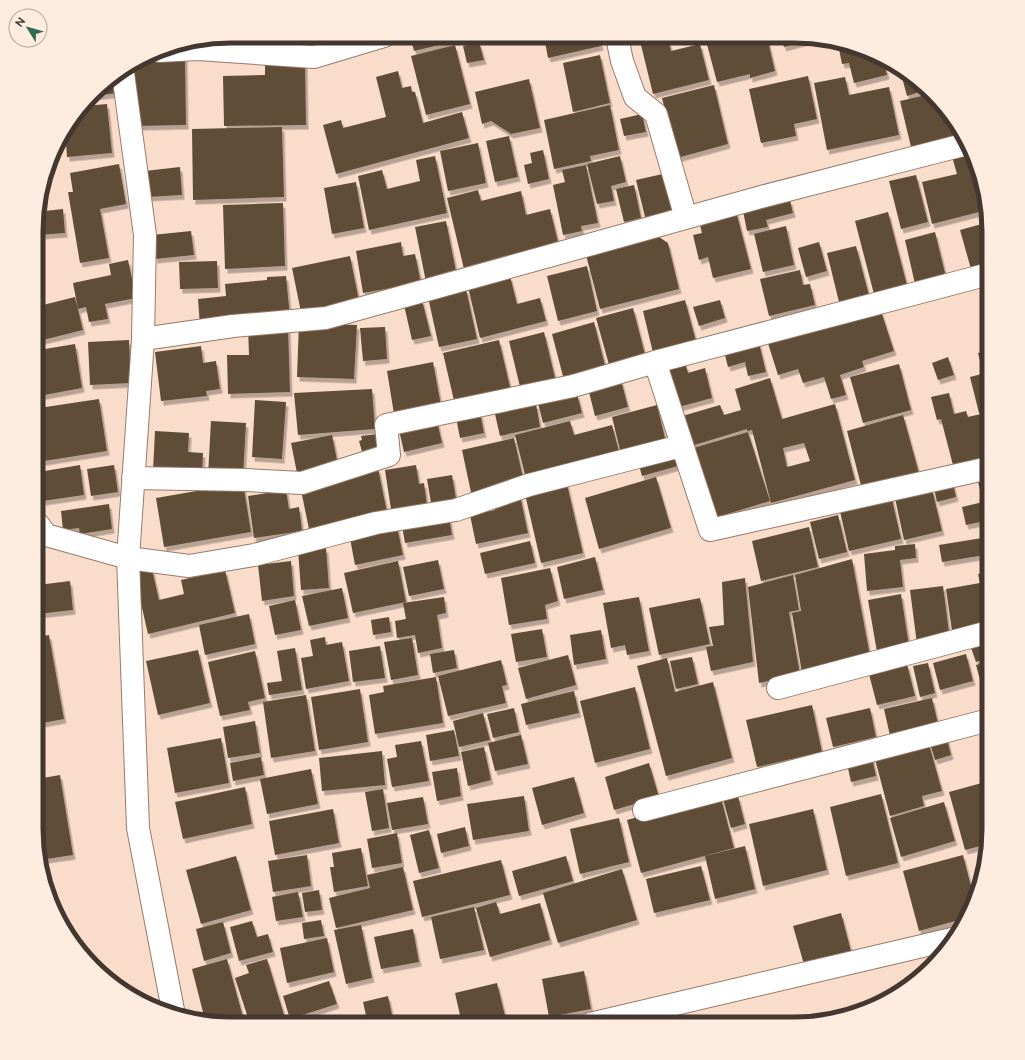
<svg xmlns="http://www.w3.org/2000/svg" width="1025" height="1060" font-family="Raleway,sans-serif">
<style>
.building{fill:#5f4e37;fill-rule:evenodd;filter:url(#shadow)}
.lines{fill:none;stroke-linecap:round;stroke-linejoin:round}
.minor-casing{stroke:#977b6b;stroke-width:24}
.minor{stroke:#fff;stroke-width:22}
.rim{fill:none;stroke:#433730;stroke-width:5}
</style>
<defs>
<filter id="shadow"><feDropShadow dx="2.5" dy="4.5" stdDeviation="0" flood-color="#0004"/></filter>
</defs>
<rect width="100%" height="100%" fill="#fadcca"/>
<path class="building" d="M308 36H352L331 47H308Z
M410 36 446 37 448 43 414 51Z
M544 37H599L601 46 548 58Z
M638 37H660V38L640 43Z
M705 37H767L775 71 750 78V74L717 82Z
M668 38 671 51 700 44 709 80 653 94 641 45Z
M781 38H817L784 47Z
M479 42 484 60 467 63 463 46Z
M838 44 883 59 887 75 854 83 849 63 842 64Z
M455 45 470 104 426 115 411 56Z
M600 55 610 103 573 112 563 63Z
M149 57H185L186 125 135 126 134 66Z
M305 61 306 125 224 126 223 76 265 75V62Z
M900 70 923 91 907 96Z
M398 71 402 88 411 86 412 92H415L423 123 462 112 469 138 336 174 323 125 341 120 343 128 386 117 376 77Z
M116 76 118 93 93 96 103 84Z
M808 76 817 119 794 124 796 136 761 143 749 89Z
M845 77 849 95 889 87 899 135 827 150 814 83Z
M529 79 540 128 511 134 491 121 482 124 475 92Z
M714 85 728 144 677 158 662 98Z
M926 95 956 122 964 138 912 151 900 101Z
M107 104 112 153 67 157 65 130 85 106Z
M610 105 619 150 590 156 591 161 554 169 544 120Z
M642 114 646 132 624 136 620 119Z
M282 127 284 197 193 200 192 129Z
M509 136 518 177 495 182 486 141Z
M478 143 486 183 448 191 440 151Z
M969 148 979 168 987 210 932 224 922 182 957 174 951 153Z
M543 150 549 179 528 184 524 165 532 163 530 153Z
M435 156 447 213 369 230 358 176 382 170 387 189 420 181 416 160Z
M620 156 626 182 611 186 614 201 597 204 587 164Z
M119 164 126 204 100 209 109 258 80 263 68 192H73L70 173Z
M586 165 598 223 581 226 582 231 563 235 553 185 565 182 562 170Z
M180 167 182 195 147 197 145 171Z
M667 173 677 213 646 221 636 180Z
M916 175 928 222 901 229 889 181Z
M45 180V211L63 209 65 233 39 235 40 193Z
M356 182 364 228 332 234 324 188Z
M634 185 641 218 624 222 616 189Z
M478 190 481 201 521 191 526 215 550 209 559 246 464 269 447 198Z
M790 200 793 213 766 220 768 227 747 231 743 211Z
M283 203 285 266 225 269 223 205Z
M736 211 751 269 713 278 708 257 699 260 693 235 702 233 699 221Z
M888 212 908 289 875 298 855 221Z
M446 221 457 276 426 282 415 227Z
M989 222V264L971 269 960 230Z
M786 226 794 265 763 272 754 234Z
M191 231 194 255 155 259 152 235Z
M935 232 946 277 915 284 905 240Z
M653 233 668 243 679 289 600 309 585 251Z
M401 242 403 256 415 254 422 288 398 293 397 287 363 293 356 251Z
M819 242 827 271 806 277 798 248Z
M856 246 870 299 840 306 827 253Z
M350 256 359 301 301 312 292 268Z
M128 260 136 298 105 304 108 319 89 322 86 307 78 309 73 283 111 275 109 264Z
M217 261 218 288 180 289 179 262Z
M587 266 597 311 558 321 547 276Z
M800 270 803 285 810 284 815 305 769 316 760 279Z
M286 276 290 317 200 326 198 299 226 296 225 284 267 280V277Z
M510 276 517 304 540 298 546 321 480 338 468 287Z
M989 278V295H985L981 280Z
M466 289 477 339 439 347 428 297Z
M75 297 83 330 39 341V306Z
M422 300 431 336 412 340 404 305Z
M685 300 697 345 654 357 643 311Z
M720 300 725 318 699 326 693 307Z
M879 305 894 351 862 361 864 367 840 375 846 395 831 399 824 377 803 383 798 369 778 375 766 337Z
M633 308 647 362 611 372 596 318Z
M594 322 607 373 565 384 552 334Z
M299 323 357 325 354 379 297 377Z
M288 326 290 392 228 394 227 355H249L248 327Z
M385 327 387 359 363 361 360 328Z
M544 332 557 386 522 395 509 341Z
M758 339 766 372 748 376 745 362 728 367 723 347Z
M129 340 131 383 90 385 88 342Z
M499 340 511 391 455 405 443 353Z
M75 344 82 388 39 396V350Z
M201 346 203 363 216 361 220 389 206 391 207 396 161 401 155 352Z
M989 350V367L982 369 978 353Z
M948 357 954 375 938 380 932 363Z
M433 362 442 411 395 420 387 371Z
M899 364 911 410 863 423 850 377Z
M686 365 688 373 705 368 712 398 675 408 665 371Z
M989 372V410L979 413 970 377Z
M770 378 782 419 835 404 855 480 771 503 752 430 747 431V429L688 447 679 417 720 405 724 415 741 410 735 389ZM804 443 810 461 787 467 783 448Z
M621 380 628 407 595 416 588 388Z
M372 389 375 429 298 435 294 393Z
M949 393 954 414 966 411 968 417 989 412V460L954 469 941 419 937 420 931 397Z
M577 394 582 413 543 423 538 403Z
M99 399 107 451 38 462 39 408Z
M255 400 286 402 282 459 252 457Z
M536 404 540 427 500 436 495 414Z
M657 405 666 442 621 454 612 417Z
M480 412 484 433 460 438 456 417Z
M903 415 919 473 862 489 847 431Z
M211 421 246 423 243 477 208 475Z
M437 421 442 443 404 452 399 430Z
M570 421 574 435 612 425 620 455 526 479 515 435Z
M155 431 189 433 188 452 203 453 202 474 153 471Z
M748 432 770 501 711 519 690 449Z
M378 434 380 457 363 455 359 441 362 440 361 436Z
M332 435 338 465 297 473 291 443Z
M514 438 525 486 472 497 462 450Z
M674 451 678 466 642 476 638 462Z
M80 465 84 495 43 501 39 472Z
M114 465 118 492 91 496 87 469Z
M416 465 419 484 424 483 428 513 448 510 452 535 405 543 401 520 393 522 385 470Z
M378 468 388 517 310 534 301 490Z
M452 475 457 505 432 509 427 479Z
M989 475V520L966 525 962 507 983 502 977 478Z
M656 477 671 528 599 549 585 498Z
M952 479 956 497 937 502 933 483Z
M566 480 583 553 541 563 524 490Z
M243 483 251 532 164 547 156 498Z
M932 489 942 531 904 540 895 498Z
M286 490 289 509 299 507 302 531 254 538 248 496Z
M520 495 528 533 476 544 470 515 495 510 493 500Z
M891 495 901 539 849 551 839 507Z
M109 504 112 529 80 534 79 528 63 530 61 511Z
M838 515 847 552 819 559 810 522Z
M989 520V531H988L986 521Z
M396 522 403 555 355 565 349 533Z
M809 527 818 567 761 581 752 541Z
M982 538 985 555 942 562 939 545Z
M530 541 535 563 485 574 480 553Z
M915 544 916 558 900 560 903 587 867 591 864 554 895 550V546Z
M326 548 329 588 301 590 298 550Z
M38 556 43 578 38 579Z
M595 557 603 590 564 599 557 567Z
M852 559 870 656 802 673 792 613 801 611 795 575Z
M438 560 444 589 409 596 403 567Z
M291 561 294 596 262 601 258 565Z
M398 561 406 602 353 613 344 573Z
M550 568 558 601 545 605 547 619 509 625 501 578Z
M152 569 159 600 184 594 181 580 225 570 235 613 148 634 134 573Z
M989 573V625L952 631 946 589 980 583 978 574Z
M793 575 799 610 789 612 800 674 759 683 748 587Z
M745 578 753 662 711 671 706 647 713 646 709 627 724 625 722 582Z
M70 581 73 610 38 614V585Z
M943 586 950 640 917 644 910 590Z
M342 588 348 618 309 626 302 596Z
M901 594 909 646 877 652 868 600Z
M444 597 446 613 437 615 442 648 418 653 415 635 397 638 395 621 406 619 403 603Z
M639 597 649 651 627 655 625 645 611 648 603 603Z
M700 598 710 644 659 655 649 608Z
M295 600 301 630 275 635 269 606Z
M249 614 255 644 205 655 199 625Z
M389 617 391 632 373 635 371 620Z
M542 629 547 657 516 662 511 634Z
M601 630 606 659 574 665 570 635Z
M49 635 64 719 37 724V637Z
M325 637 326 645 342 642 349 681 306 689 301 658 313 656 310 640Z
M412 638 418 675 391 680 384 642Z
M989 640V657L976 662 969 642Z
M380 646 385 678 353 682 349 651Z
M295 648 302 690 269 695 267 683 282 681 277 651Z
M198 650 210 703 158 715 146 661Z
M454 650 457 668 433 673 430 654Z
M255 651 265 698 248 702 250 710 220 716 208 662Z
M966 654 973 681 940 690 933 663Z
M568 655 576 685 526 699 518 668Z
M692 657 698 684 676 689 670 661Z
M667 658 675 692 713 682 732 758 666 776 637 666Z
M501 660 507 685 502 686 506 703 448 716 438 676Z
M989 661V677L980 680 976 665Z
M928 663 935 693 920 697 913 666Z
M907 664 915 696 877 705 869 674Z
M436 677 443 723 375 734 369 695 384 692 383 686Z
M635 687 650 749 595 763 580 701Z
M360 689 368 742 319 750 311 697Z
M574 691 579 713 526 725 521 704Z
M306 695 315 751 271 758 263 702Z
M932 698 939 728 891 740 884 709Z
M812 705 822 752 757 767 746 720Z
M514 708 519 732 493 738 487 714Z
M870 708 876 737 833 747 826 718Z
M483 713 490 740 459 747 453 721Z
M255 721 260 753 228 758 223 727Z
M454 730 459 756 430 761 426 735Z
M521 735 528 764 495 771 488 743Z
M946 735 951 755 935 760 929 740Z
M221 738 229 783 175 793 167 748Z
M421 741 429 781 392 787 387 759 397 757 395 745Z
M929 744 942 791 922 796 924 806 890 816 875 759Z
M484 747 491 780 468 786 461 752Z
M382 751 385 785 322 791 319 758Z
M871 753 876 776 851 782 846 759Z
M261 757 264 775 233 781 230 763Z
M649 763 659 797 614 810 605 777Z
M457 768 461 796 437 801 432 772Z
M311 769 318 804 267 814 260 779Z
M60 775 73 855 40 860 36 842 37 779Z
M574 777 584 813 542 825 532 788Z
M989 781 988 844 965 850 949 792Z
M245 787 252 824 183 839 175 802Z
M383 789 389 828 372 831 365 792Z
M720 794 734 848 641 873 627 820Z
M881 794 898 863 846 876 830 807Z
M524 796 529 831 473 840 467 804Z
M738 796 745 824 731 828 723 799Z
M423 797 428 824 392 830 387 803Z
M944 802 955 841 901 857 890 818Z
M333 809 339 843 275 855 269 821Z
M813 809 827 870 763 886 749 824Z
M619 818 629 862 580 874 570 829Z
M465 827 469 846 441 853 437 834Z
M429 830 439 868 419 873 410 835Z
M397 833 402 863 372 868 367 839Z
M745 846 755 889 715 899 705 856Z
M361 848 368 886 334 892 330 867H334L332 853Z
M307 855 311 886 273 892 268 861Z
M963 855 973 894 966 918 919 931 903 871Z
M236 856 251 910 201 924 186 870Z
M566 856 573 881 519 896 512 871Z
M501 860 510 895 422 917 413 881Z
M701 866 710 900 654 913 646 879Z
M403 867 413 910 336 928 329 898 370 888 367 875Z
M622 869 637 920 558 943 543 893Z
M319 890 322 910 305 912 302 893Z
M298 892 303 917 276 921 272 897Z
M496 902 500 914 540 903 550 940 490 957 476 908Z
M474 907 484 950 440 959 431 917Z
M841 913 852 955 805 968 793 926Z
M321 920 324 936 304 939 302 923Z
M252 921 257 937 268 934 273 952 239 961 230 927Z
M223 922 231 953 204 961 196 929Z
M361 925 372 978 346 984 334 930Z
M413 929 419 962 381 969 374 937Z
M327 938 334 972 287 983 280 948Z
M227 959 245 1024H218L205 1020 192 969Z
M267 959 285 1018 268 1024H250L235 978 249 973 246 965Z
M584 971 591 1009 549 1017 542 979Z
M329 981 337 1004 290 1019 283 996Z
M497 983 507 1024H462L455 993Z
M388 996 394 1024H368L363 1002Z
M770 1020 771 1024H757V1023Z"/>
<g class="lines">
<g class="minor-casing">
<path id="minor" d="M617 37 622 61 635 97 656 114 686 218
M159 51 198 49 314 57 384 36
M123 73 145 235 143 339 128 558 138 828 173 1010
M143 339 233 326 326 318 761 197 967 144
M655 362 710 530 989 468
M133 478 246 480 302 483 389 455 386 425 573 386 655 362 989 274
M38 524 46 535 128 558 189 566 254 555 376 523 456 510 529 485 681 446
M778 688 989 632
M644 810 989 720
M590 1024 952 939"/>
</g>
<use href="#minor" class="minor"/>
</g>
<path d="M0 0H1025V1060H0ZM231 43H794A188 188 0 0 1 982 231V829A188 188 0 0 1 794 1017H231A188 188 0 0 1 43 829V231A188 188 0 0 1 231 43Z" fill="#feece1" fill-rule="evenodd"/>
<path class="rim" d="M231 43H794A188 188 0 0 1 982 231V829A188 188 0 0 1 794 1017H231A188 188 0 0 1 43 829V231A188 188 0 0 1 231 43Z"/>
<g transform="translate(28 28) rotate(307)"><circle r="19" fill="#feece1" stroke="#b3a49a"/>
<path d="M0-3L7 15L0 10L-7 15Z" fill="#2e6a55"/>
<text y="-6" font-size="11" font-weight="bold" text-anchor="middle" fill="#433730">N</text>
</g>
</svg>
